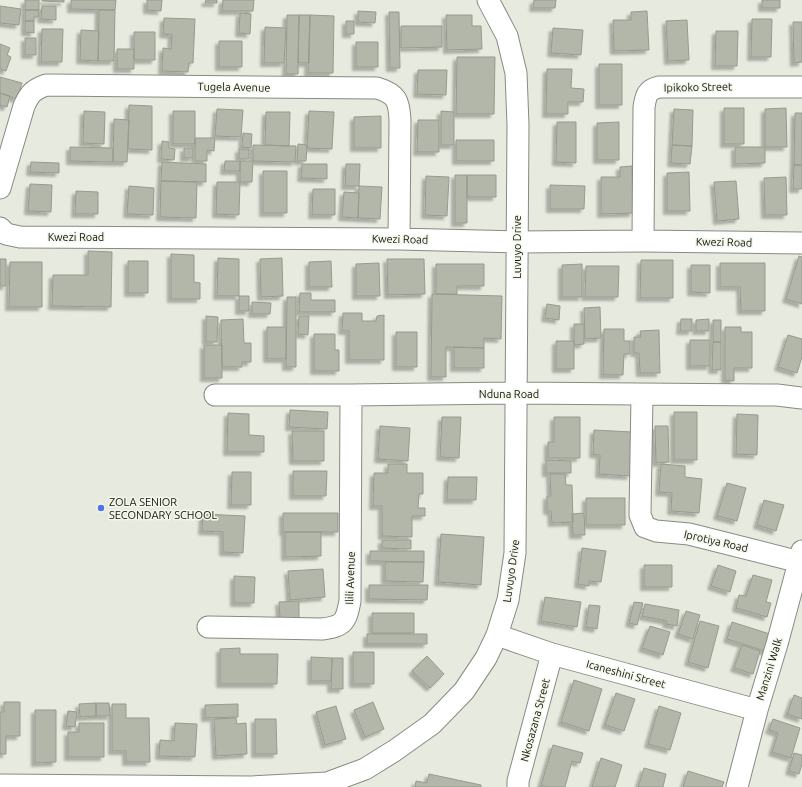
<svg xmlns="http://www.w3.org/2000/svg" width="802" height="787" font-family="Ubuntu,sans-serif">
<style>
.building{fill:#b3b7aa;stroke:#979b8f;filter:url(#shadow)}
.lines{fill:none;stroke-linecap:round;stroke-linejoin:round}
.street-casing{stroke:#888b80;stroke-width:23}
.street{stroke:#fff;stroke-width:21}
.poi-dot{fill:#5471e6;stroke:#f4f8eb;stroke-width:1.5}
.labels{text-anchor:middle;stroke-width:3;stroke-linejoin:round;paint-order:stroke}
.street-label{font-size:11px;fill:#11130e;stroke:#f4f8eb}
.poi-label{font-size:11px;fill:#11130e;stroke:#f4f8eb;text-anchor:start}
</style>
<defs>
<filter id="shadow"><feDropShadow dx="-3.5" dy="3.5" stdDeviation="1" flood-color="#0004"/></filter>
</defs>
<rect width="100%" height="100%" fill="#e7eade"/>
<path class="building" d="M25 0H39V10H25Z
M42 0H64V2L42 1Z
M71 0H116L115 10 71 9Z
M147 0H162L161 11 147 10Z
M206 0H217V3H205Z
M223 0H254L253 11H222Z
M534 0H556L555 8H533Z
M762 0H780V8H762Z
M0 6 21 9 19 25 0 23Z
M42 6H56V20L41 19Z
M25 10H39L38 17H34V21H25Z
M99 10H115L114 61H98Z
M358 11 376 12 375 23 358 22Z
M647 11 649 50 614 51 613 20H631V12Z
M389 12H399L400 68H390Z
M240 13 251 14 250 34 239 33Z
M287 15H299L298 74H286Z
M299 15H310L309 63H298Z
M310 15 334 16 333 73H308Z
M446 15H472V26H481L482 49 447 50Z
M164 18 195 19 193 63H189L188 72 162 71 163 48 171 49 172 35 163 34Z
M752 19H772L771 57H751Z
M687 20 689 60 668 61 666 21Z
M25 21H34V33L25 32Z
M346 21H354V34H346Z
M793 22H802V62L794 63Z
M401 26H442V47L401 48Z
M265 27 286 28 284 63H264Z
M553 28 583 30 581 55 551 53Z
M42 29H63L62 62H41Z
M81 30 99 31 98 61 80 60Z
M716 31H738L737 66H715Z
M134 32H155V60H134Z
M25 38H36V55H25Z
M219 41H242V67H219Z
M356 42H378V67H356Z
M0 44 10 48 7 55 11 57 6 71 0 69Z
M117 49H134V69H117Z
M457 57H495L494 114H456Z
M599 64H622V105H599Z
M547 69H572L571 88 584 89 583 102H568V114H546Z
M418 70H447L446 95 417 94Z
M0 77 22 83 17 99 0 93Z
M0 93 10 96 7 107 0 105V107Z
M129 105 152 106V150L128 149Z
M724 108H744V144H724Z
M786 108 787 147H765V109Z
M217 109 243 110 241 137 215 136Z
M674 109 693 110 692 146 672 145Z
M84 111 105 112 104 144 83 143Z
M173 111H195V144H173Z
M309 111 334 112 332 149 307 148Z
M441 111 454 112V145H441Z
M266 112H290L289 146 265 145Z
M795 113H802V165H794Z
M381 116V148H354V117Z
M114 119 129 120 127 162H113Z
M418 120H439V152H417Z
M557 122H576V163L556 162Z
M619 122V160H597V123Z
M243 133 252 134 251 148 242 147Z
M195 138H215L214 151 207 150V161H195Z
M456 140H494V161H456Z
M162 141 169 142V148L175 149 174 160 161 159Z
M298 144 307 145 306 161H297Z
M253 145 296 146 295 162 253 161Z
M672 145 692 146 690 164 671 163Z
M70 147 113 148V162L70 161Z
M735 147H765V163L735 164Z
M184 148H193V158H184Z
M239 149H249V159H239Z
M225 161H240V171H224Z
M240 161H253L252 182H240Z
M31 162 59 163V173L30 172Z
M162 162 206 164V182L161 181Z
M302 164H327V179L301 178Z
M346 164H360L359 186H345Z
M794 165H802V189H793Z
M632 166 633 213 601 214V177H620V167Z
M263 171H287V213H263Z
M689 172 690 211H667V173Z
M455 175H467V223H455Z
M467 175H496V197H467Z
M426 176 449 177 447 216 425 215Z
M786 177 787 215H765L764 178Z
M161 181 197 182 196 218 160 217Z
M736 181 739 219 717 221 714 182Z
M217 182H240L239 215 216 214Z
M30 184 52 185 51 212 28 211Z
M550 185 585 186 584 209H550Z
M129 186 154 188 153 215 127 214Z
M359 186 382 187 380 219 358 218Z
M313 189H335V215H312Z
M76 191 98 192V214H75Z
M344 192 359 193 358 218 342 217Z
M88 251 112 252 111 307 52 306 53 275H88Z
M171 254 194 255V282L200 283V299H171Z
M799 256 802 257V304L786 299Z
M218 258 239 259V296H217Z
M282 258 283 296 261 297 260 259Z
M0 259H6V286H0Z
M387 259H424L425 294 388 295Z
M641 260H673V298H640Z
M128 261H148V293H128Z
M331 261 332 287H309V262Z
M10 262H42V307H9Z
M379 263 380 296H356V264Z
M720 263H765V311H741L740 287H720Z
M436 264H484V286H457V294H436Z
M582 264V297H562V265Z
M691 265H710V293L691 292Z
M586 266H619L618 297H585Z
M300 293H311V300H335V312H299Z
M432 294 502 296 501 339 484 338V348L446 347V377H431Z
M239 296H249V311H239Z
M287 297H296V367H286Z
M252 302 271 303 270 314H252Z
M547 304 560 306 559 320 545 318Z
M600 307 601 338 585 339 584 308Z
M343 313H362V321H376L377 316 384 315V360H349V331H342Z
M206 316 218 317 217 342H206Z
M299 316H309L308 335 298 334Z
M243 319 244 343H251V362H242V367H222L221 320Z
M681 319H692V331H680Z
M709 319V331H696V320Z
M713 320H721V342H713Z
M574 324H584V344L574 345Z
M267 327H286V359H267Z
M725 327H741V332H752V368H734V381L725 380Z
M604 329H624V341H630V354H624L623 375H603Z
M659 330 660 373H640L639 353H634V337H641L640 331Z
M396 332H417V367H396Z
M314 334H335V350H339V371H314Z
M788 335 802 339V357L797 373 778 367Z
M690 340H710V366H690Z
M556 341H574V369H556Z
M713 342H721V370H712Z
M204 345H222V378H204Z
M454 347 484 348V368H454Z
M290 410 328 412 327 429 289 427Z
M674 412H697V460H674Z
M228 413 249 414V435L264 436V452H227Z
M737 414 758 415 757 455 736 454Z
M442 417H461L459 458 440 457Z
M554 417H580V458H548V442H554Z
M380 426 410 428 408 461 378 459Z
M655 426H668L669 462 656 463Z
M594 430 632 432 630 476 599 474 600 455 593 454Z
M292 431H324V461H293Z
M546 460 571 461V473H546Z
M388 464H407V473H423V494H419L418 508H425V516H412V537L382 536V506H373L374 473H388Z
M661 464 685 466V477L702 479 699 513 671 511 672 493 659 492Z
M293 471H327L326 496H293Z
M232 472H251V505H231Z
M550 474H565L566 485H572L573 522 552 523 551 511H547V496H551Z
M448 477H477L476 500H447Z
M727 483 746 488 737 521 717 516Z
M586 498H625V525H586Z
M764 500 784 505 776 531 757 525Z
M283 513H338V532H283Z
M584 513 585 535H573L572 514Z
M203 514 245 516 243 553 223 552V532L202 531Z
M285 532H321V556L285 557Z
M441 534 484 537 481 585 438 582Z
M382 540H411V549L382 548Z
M582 548 606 551 601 582 589 581V586L578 584Z
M370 551H424V562L370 561Z
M385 562H424L423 582 385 581Z
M644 565H672V587H644Z
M718 565 736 571 730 592 711 586Z
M323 569 325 597 290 600 288 571Z
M753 575 772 580 766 602 771 603 767 617 736 608 739 595 746 596Z
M234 576 255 577 254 603H234Z
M369 585H428L427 600 369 599Z
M545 597 581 602 577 627 541 621Z
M299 601V618H280L279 602Z
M634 602 643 603 637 625 629 623Z
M645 604 679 610 677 626 666 624 667 621 642 616Z
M589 605 600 606 597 629 586 627Z
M686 611 700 615 693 639 678 634Z
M372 613H414V633H372Z
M700 621 719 626 708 668 688 662Z
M732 622 776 636 771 653 727 639Z
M650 626 670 632 663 655 642 648Z
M367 634H427V644H367Z
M742 645 760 651 753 674 734 668Z
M240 648V654H278L277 684H220V649Z
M353 652H374V684H353Z
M427 656 444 674 430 688 412 671Z
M311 657 332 658 331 681H311Z
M332 658H343V689H331Z
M574 680 602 689 589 731 561 722Z
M616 693 635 699 624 731 605 725Z
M794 695 802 698V719L787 714Z
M4 702H20V736H6V754H0V712H4Z
M373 702 384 729 365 737 354 710Z
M96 703V716L80 717 79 704Z
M96 703H109L110 716H96Z
M112 704H126V718H149L150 762H126V751H112Z
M238 704V717L205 718V705Z
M336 706 346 739 325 745 316 712Z
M659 706 681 713 670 750 648 744Z
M35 710H56V762L35 763Z
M68 711 77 712 75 727 66 726Z
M236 718 237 724 246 723 247 754 216 756 214 719Z
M255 719H276L277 754H255Z
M773 719 800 728 791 758 772 752 778 733 769 730Z
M79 723H104V757H68V732H79Z
M175 723 197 724 195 757 159 756 160 740 174 741Z
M553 745 583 753 580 763 572 761 565 787H548L541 785Z
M794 753 802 755V764L799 774 789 771Z
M601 758 622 765 615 787H592Z
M644 768 666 774 663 787H638Z
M688 771 724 782 722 787H683Z
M429 774 481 785V787H415L416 781 427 783Z"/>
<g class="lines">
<g class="street-casing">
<path id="street" d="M0 188 24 106C30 93 33 90 46 85L377 88C397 94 399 101 400 120L399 239
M0 228 6 234 20 237 399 239 517 242 643 241 802 243
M643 241 644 107C646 95 647 90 659 87H802
M215 395H351L517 393 777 395 802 398
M642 395 640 515 645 527 656 531 689 534 800 562
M208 627 322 629C344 626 346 622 350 601L351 395
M497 635 552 654 757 710
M0 785 251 787 327 783 365 769 394 751 432 724 464 691 486 658 497 635 508 600 515 553 518 125 516 73 507 36 488 0
M518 787V781L552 654
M737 787 757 710 777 644 802 551"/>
</g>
<use href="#street" class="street"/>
</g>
<circle class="poi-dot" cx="101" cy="508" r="4"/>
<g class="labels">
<g class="street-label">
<text transform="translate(234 87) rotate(1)" y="4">Tugela Avenue</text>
<text transform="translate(698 87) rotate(-1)" y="4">Ipikoko Street</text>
<text x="76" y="241">Kwezi Road</text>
<text transform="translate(400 239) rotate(1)" y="4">Kwezi Road</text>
<text transform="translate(724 242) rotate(1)" y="4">Kwezi Road</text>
<text transform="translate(517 247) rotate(-90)" y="4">Luvuyo Drive</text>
<text x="509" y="398">Nduna Road</text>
<text transform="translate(716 541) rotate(13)" y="4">Iprotiya Road</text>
<text transform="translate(511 571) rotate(-82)" y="4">Luvuyo Drive</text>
<text transform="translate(350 578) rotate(-88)" y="4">Ilili Avenue</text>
<text transform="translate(769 669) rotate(-73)" y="4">Manzini Walk</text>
<text transform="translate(626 674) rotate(15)" y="4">Icaneshini Street</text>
<text transform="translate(535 720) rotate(-75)" y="4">Nkosazana Street</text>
</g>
<g class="poi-label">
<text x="109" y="506">ZOLA SENIOR<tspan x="109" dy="13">SECONDARY SCHOOL</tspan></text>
</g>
</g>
</svg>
